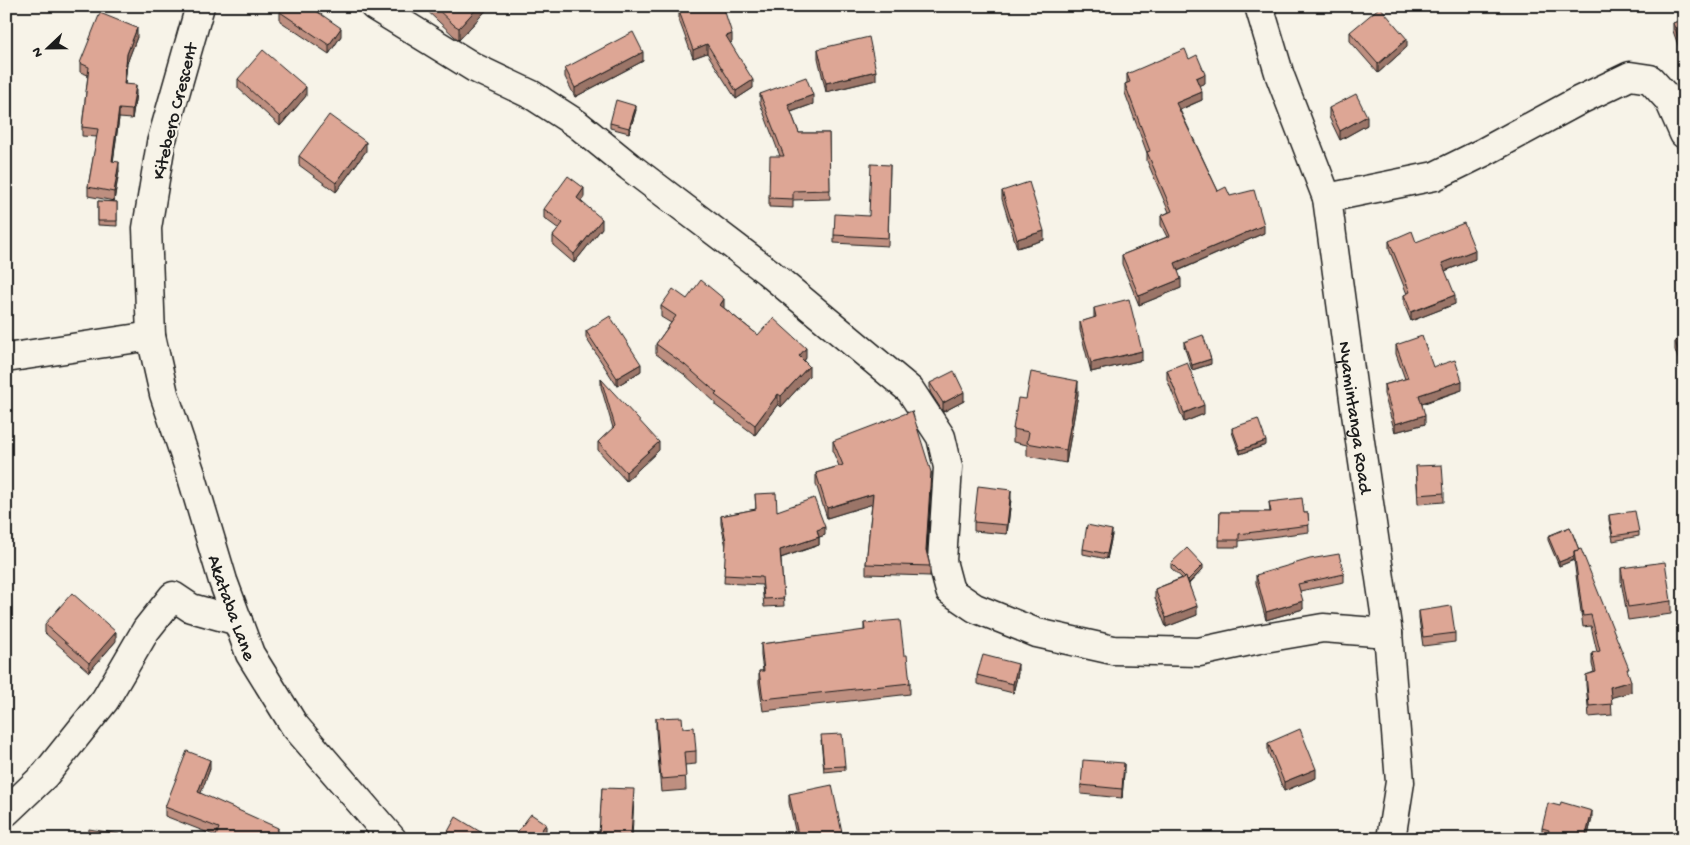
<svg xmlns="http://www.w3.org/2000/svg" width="1690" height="845" font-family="'Gochi Hand',sans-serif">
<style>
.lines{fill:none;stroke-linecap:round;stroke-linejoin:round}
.minor-casing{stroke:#1c1c1c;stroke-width:31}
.minor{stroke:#f7f3e8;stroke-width:28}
.wall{fill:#be8f80;stroke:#1c1c1c}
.shaded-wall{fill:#9b7468;stroke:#1c1c1c}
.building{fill:#dda695;stroke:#1c1c1c}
.labels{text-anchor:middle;stroke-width:4.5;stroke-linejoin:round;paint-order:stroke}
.street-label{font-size:19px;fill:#1c1c1c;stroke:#f7f3e8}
</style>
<rect width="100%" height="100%" fill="#f7f3e8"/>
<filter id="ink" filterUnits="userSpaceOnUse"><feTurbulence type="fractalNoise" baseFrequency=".02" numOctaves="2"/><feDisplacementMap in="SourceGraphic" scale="10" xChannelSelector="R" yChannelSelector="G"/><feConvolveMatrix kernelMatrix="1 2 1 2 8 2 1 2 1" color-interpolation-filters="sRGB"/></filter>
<g filter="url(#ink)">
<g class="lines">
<g class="minor-casing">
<g id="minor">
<path id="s1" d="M200 6 161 143 147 228 151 336 164 394 191 474 223 581 250 654 294 725 392 839"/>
<path d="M374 6 475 68 532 95 577 124 630 167 767 271 910 390 941 437 948 467 942 561 950 591 975 608 1037 633 1113 650 1199 652 1259 639 1323 628 1388 633"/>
<path id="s2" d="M1259 6 1280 76 1327 198 1355 407 1388 633 1400 782 1391 839"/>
<path d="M1327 198 1435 176 1484 152 1580 100 1630 76 1650 79 1669 100 1684 134"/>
<path d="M6 358 151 336"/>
<path d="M6 812 45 775 105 700 146 630 173 596 191 608 238 621"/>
</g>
</g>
<use href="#minor" class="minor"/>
</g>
<path class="wall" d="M422 6H490L459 40 454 36Z
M679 11 732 42 730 43 753 88 736 99 707 53 693 58 679 20Z
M280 12 341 36 329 54 280 21Z
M1684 19V62L1673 31V23Z
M1350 32 1407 47 1378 73 1350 41Z
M137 37 127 63 125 84 136 94 132 119 119 118 113 161 119 171 114 201 88 196V187L97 137 82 136V127L88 75 80 72V63Z
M818 49 876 80 826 92 818 58Z
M1189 59 1205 83 1199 85 1202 100 1180 110 1218 191 1230 196 1264 233 1178 271 1181 288 1139 305 1122 264V255L1167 237 1161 225V216L1169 212 1147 161V153L1125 93V84L1127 83V74Z
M643 61 575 97 565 77V68Z
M238 79 306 96 280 126 238 88Z
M760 94 813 104 791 112 799 133H829L830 199 793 200V208L769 207V198L780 156 760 103Z
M1329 108 1367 125 1340 140 1329 117Z
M636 110 629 133 610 128V123Z
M366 151 336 192 299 165V156Z
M890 165 888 246 834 243V235L869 216Z
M1002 191 1044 240 1017 248 1002 199Z
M584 197 581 201 602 228 574 263 553 245V236L559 229 544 218V209Z
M98 201 117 202V226L98 225Z
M1389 241 1416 242 1475 259 1445 271 1455 304 1411 321 1404 304V295L1407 294 1389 249Z
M687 299 724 308 758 335 806 358 804 361 809 376 781 407 778 404 755 435 715 405V402L685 375 656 354V344L671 323 661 317V306Z
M1094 308 1142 360 1091 372 1080 330V322L1094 318Z
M586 331 641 371 617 386 586 338Z
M1684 338 1683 372 1675 350V341Z
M1184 342 1211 364 1192 370 1184 346Z
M1396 345 1433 367 1462 390 1422 404 1425 424 1395 432 1384 394V385L1405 379 1396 354Z
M1167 370 1204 414 1184 422 1167 379Z
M601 379 659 450 626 481 598 450V442L613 428 601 387Z
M930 383 964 401 943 412 930 392Z
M1078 394 1066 463 1027 456V445L1013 442V429L1026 399Z
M1232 428 1266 445 1240 454 1232 432Z
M833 441 931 482 927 552 930 566V576L866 574V564L872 504 827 518 816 484V473L839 466 833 452Z
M1416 466 1444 493V502L1418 504Z
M755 494 777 511 825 535 819 537V545L781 558 784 606 764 607 762 585 724 583 726 547 721 524V516L756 509Z
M1011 499 1007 534 974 531V522Z
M1269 502 1304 513H1308L1309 532 1239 541V547H1219L1220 512H1270Z
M1609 515 1639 532V536L1613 541 1609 520Z
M1570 527 1629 677 1631 692 1611 697 1612 715 1589 717 1586 685V675L1594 672 1592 664V653L1597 652 1591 626 1583 627 1574 560 1559 566 1548 540V536Z
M1112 535 1107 559 1083 554V549Z
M1171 563 1203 569 1189 584 1197 615 1166 627 1155 598V589L1182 578 1171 568Z
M1621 568 1671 601V614L1628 620 1621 581Z
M1344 574V582L1300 591 1303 609 1266 620 1256 583V575Z
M1419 611 1455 633V642L1423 646 1419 619Z
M864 623 904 655 910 683V694L763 711 759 683V671H763L761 656V644L864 631Z
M45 624 116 641 89 672 45 633Z
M1018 673 1013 693 977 684V675Z
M656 718 683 728 696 751V764L685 765 686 790 661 792 656 731Z
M821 740 845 766V770L824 772Z
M1268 743 1316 778 1284 791 1268 752Z
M210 769 200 793 278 837 277 839H215L216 836 165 816V807Z
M1124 772 1122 798 1081 794V785Z
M602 788 634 798 632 839H599Z
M789 794 842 839H797L789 803Z
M1592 818 1587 839H1547V837L1542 836V828Z"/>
<path class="shaded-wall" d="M479 6H490L459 40V28Z
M137 28V37L127 63 124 93V84L127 54Z
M341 28V36L329 54V45Z
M732 34V42L726 45V36Z
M1407 39V47L1378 73V64Z
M707 44V53L693 58V50Z
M643 52V61L575 97V88Z
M876 71V80L826 92V83Z
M1205 74V83L1196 87V78Z
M753 80V88L736 99V91Z
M136 85V94L132 119V110Z
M306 87V96L280 126V117Z
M1202 92V100L1176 111V103Z
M813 95V104L788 113V104Z
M636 106V110L629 133V128Z
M119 109V118L112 170V161Z
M1367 116V125L1340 140V131Z
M366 142V151L336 192V183Z
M119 162V171L114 201V192Z
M584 188V197L577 207V198Z
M602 219V228L574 263V254Z
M1264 225V233L1175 272V263Z
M1044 231V240L1017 248V239Z
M1475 250V259L1442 272V263Z
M1181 279V288L1139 305V296Z
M1455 295V304L1411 321V312Z
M724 299V309L720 305Z
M806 348V358L799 367V356Z
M1142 351V360L1091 372V363Z
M1211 359V364L1192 370V365Z
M641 364V371L617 386V378Z
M809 366V376L781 407V396Z
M1078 381V394L1066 463V450Z
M1462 381V390L1419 404V395Z
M964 392V401L943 412V403Z
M778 394V404L755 435V425Z
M1204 405V414L1184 422V413Z
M1425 415V424L1395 432V424Z
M1266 441V445L1240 454V450Z
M659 442V450L626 481V472Z
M931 472V482L926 560V550Z
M1011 490V499L1007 534V525Z
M873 494V504L827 518V508Z
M825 527V535L817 538V530Z
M1112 530V535L1107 559V554Z
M819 537V545L780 558V550Z
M1574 556V560L1559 566V562Z
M1203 565V569L1188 584V580Z
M1303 601V609L1266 620V612Z
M1197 606V615L1166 627V618Z
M116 632V641L89 672V663Z
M1018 664V673L1013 693V684Z
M1631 681V692L1610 698V687Z
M210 760V769L198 801V792Z
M1124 763V772L1122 798V789Z
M1316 769V778L1284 791V782Z
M1592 811V818L1587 839H1585Z
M546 824V833L542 839H535Z
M278 828V837L277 839H273Z
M842 833V839H815Z"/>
<path class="building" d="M283 6H309L341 28 329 45 280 12Z
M434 6H479L459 28 454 25Z
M694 6H723L732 34 726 36 753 80 736 91 707 44 693 50 679 11Z
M1380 7 1407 39 1378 64 1350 32Z
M100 13 137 28 127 54 124 84 136 85 132 110 119 109 112 161 119 162 114 192 88 187 98 129 82 127 89 67 80 63Z
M1684 19V53L1673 23Z
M633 32 643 52 575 88 565 68Z
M869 37 876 71 826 83 818 49Z
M1185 49 1189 59 1197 55 1205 74 1196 78 1202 92 1176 103 1218 191 1226 187 1230 196 1254 190 1264 225 1175 263 1181 279 1139 296 1122 255 1170 236 1161 216 1172 211 1147 152 1150 151 1125 84 1130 82 1127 74Z
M263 50 306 87 280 117 238 79Z
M806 77 813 95 788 104 799 133H829L830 190 793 191V199L769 198 770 156H784L760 94Z
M1356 94 1367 116 1340 131 1329 108Z
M616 100 636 106 629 128 610 123Z
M329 115 366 142 336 183 299 156Z
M871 164 890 165 888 238 834 235 835 214 869 216Z
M568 176 584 188 577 198 602 219 574 254 553 236 563 223 544 209Z
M1029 182 1044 231 1017 239 1002 191Z
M98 201 117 202V221H98Z
M1464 223 1475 250 1442 263 1455 295 1411 312 1404 295 1410 292 1389 241 1412 231 1416 242Z
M701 280 724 299 720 305 758 335 773 318 806 348 799 356 809 366 781 396 778 394 755 425 715 395 717 393 685 365 656 344 676 316 661 306 673 289 687 299Z
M1129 299 1142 351 1091 363 1080 322 1096 317 1094 308Z
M610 316 641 364 617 378 586 331Z
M1203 335 1211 359 1192 365 1184 342Z
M1422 336 1433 367 1455 360 1462 381 1419 395 1425 415 1395 424 1384 385 1408 378 1396 345Z
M1684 338V362L1683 363 1675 341Z
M1187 362 1204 405 1184 413 1167 370Z
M954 371 964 392 943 403 930 383Z
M1031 372 1078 381 1066 450 1027 443 1029 432 1013 429 1018 398 1026 399Z
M601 379 659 442 626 472 598 442 615 426Z
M912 411 931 472 926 550 930 566 866 564 873 494 827 508 816 473 843 465 833 441Z
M1258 419 1266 441 1240 450 1232 428Z
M1442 465 1444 493 1418 495 1416 466Z
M978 486 1011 490 1007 525 974 522Z
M776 493 777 511 814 498 825 527 817 530 819 537 780 550 784 598 764 599 762 577 724 575 726 541 721 516 756 509 755 494Z
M1302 498 1304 513H1308L1309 525 1239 534V540H1219L1220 512H1271L1269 502Z
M1635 511 1639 532 1613 536 1609 515Z
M1087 525 1112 530 1107 554 1083 549Z
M1570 527 1579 550 1574 551V556L1559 562 1548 536Z
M1187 548 1203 565 1188 580 1171 563Z
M1581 549 1629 669H1627L1631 681 1610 687 1612 704 1589 706 1586 675 1596 672 1592 653 1600 651 1591 615 1583 616 1574 551Z
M1339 554 1344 574 1298 584 1303 601 1266 612 1256 575 1310 559Z
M1665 562 1671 601 1628 607 1621 568Z
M1186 577 1197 606 1166 618 1155 589Z
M72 593 116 632 89 663 45 624Z
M1451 606 1455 633 1423 637 1419 611Z
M900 620 904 655H907L910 683 763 699 759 671H764L761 644 865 630 864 623Z
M983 655 1018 664 1013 684 977 675Z
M682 717 683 728 694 727 696 751 684 752 686 777 661 779 656 718Z
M1300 729 1316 769 1284 782 1268 743Z
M842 734 845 766 824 767 821 735Z
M187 751 210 760 198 792 278 828 273 839H215L219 828 165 807Z
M1083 760 1124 763 1122 789 1081 785Z
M832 785 842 833 815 839H799L789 794Z
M602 788 634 789 631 836 599 834Z
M1561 802 1592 811 1585 839H1547L1549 830 1542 828 1548 803 1560 806Z
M531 814 546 824 535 839H512Z
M456 817 492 839H449L445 837Z
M89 829 119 834 118 839H88Z"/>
</g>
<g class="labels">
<g class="street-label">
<text transform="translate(173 111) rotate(-76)" y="7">Kitebero Crescent</text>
<text dy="7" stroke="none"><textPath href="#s2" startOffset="425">Nyamintanga Road</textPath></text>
<text dy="7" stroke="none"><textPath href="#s1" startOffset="620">Akataba Lane</textPath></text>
</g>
</g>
<rect width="1690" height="845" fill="none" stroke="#f7f3e8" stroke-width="25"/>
<rect x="12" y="12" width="1665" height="820" fill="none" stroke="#1c1c1c" stroke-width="2" filter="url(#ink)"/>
<g transform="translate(48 48) rotate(248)" stroke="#f7f3e8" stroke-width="4" paint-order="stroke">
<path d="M0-4L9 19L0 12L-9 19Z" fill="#1c1c1c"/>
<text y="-8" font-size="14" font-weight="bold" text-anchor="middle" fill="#1c1c1c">N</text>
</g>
</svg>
